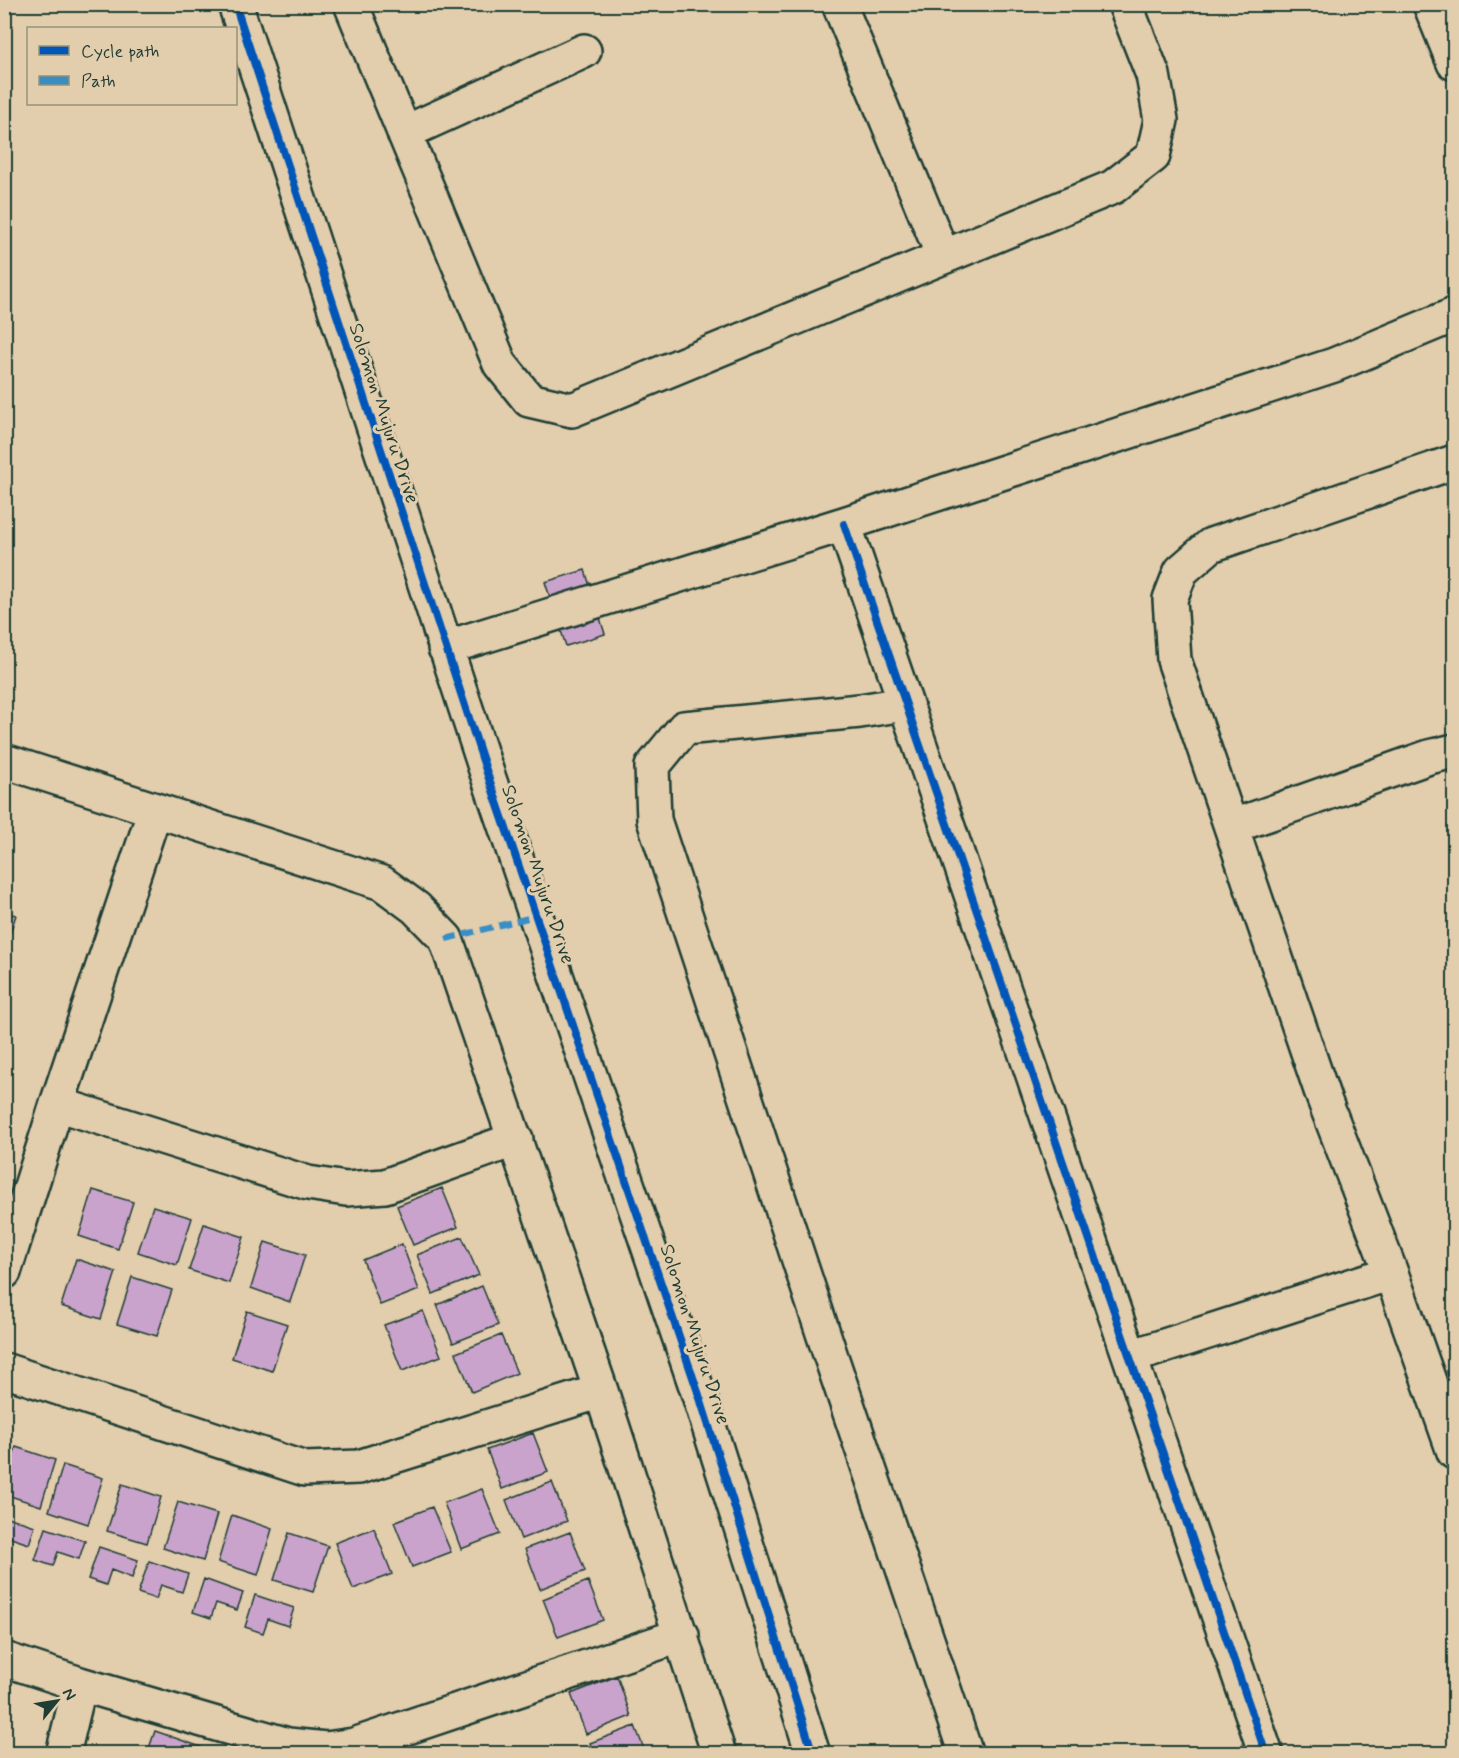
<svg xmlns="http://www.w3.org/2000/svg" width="1459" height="1758" font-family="Mynerve,sans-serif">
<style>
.building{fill:#c9a3cb;stroke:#1f3d34;stroke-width:1.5}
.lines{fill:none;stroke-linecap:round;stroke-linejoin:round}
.minor-casing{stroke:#1f3d34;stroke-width:38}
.minor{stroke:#e2cdac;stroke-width:33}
.quiet{stroke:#378ec5;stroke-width:6;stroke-dasharray:12 6;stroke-linecap:butt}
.cycleway-casing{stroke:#e2cdac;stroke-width:11}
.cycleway{stroke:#0057b8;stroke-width:8}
.labels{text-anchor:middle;stroke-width:6;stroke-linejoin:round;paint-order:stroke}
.street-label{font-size:20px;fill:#1f3d34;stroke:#e2cdac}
</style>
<rect width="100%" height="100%" fill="#e2cdac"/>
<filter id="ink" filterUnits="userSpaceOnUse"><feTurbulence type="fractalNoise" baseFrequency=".0167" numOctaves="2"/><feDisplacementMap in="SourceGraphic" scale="12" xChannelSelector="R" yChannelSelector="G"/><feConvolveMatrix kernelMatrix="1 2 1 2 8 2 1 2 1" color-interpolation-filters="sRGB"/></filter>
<g filter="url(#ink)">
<path class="building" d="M585 570 605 634 566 646 545 582Z
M4 912 16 915 4 951Z
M442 1188 458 1227 413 1245 397 1206Z
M93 1190 133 1202 118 1249 79 1236Z
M153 1206 192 1218 177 1265 138 1252Z
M204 1224 244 1237 229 1283 189 1270Z
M462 1237 479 1275 433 1294 417 1255Z
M265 1242 305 1255 290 1302 251 1288Z
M402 1244 419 1290 380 1305 363 1260Z
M76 1259 116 1272 101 1319 61 1306Z
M132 1277 172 1290 157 1336 117 1324Z
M482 1286 498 1325 453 1343 437 1305Z
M247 1311 287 1324 272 1371 232 1358Z
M423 1311 441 1356 402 1371 384 1325Z
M501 1335 517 1373 472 1392 456 1353Z
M533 1433 548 1472 502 1489 487 1450Z
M16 1447 55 1460 41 1506 4 1494V1482Z
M63 1465 103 1478 88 1524 49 1511Z
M552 1482 567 1521 521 1539 506 1500Z
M122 1484 161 1497 147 1543 107 1531Z
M482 1489 500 1534 461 1549 444 1503Z
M178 1502 217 1514 203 1561 163 1548Z
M432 1507 451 1552 412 1567 394 1522Z
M232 1515 272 1529 258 1575 218 1562Z
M4 1516 35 1526 29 1544 8 1537 4 1548Z
M46 1528 85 1541 79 1559 58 1552 53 1566 35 1560Z
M374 1528 392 1574 353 1589 335 1543Z
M570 1532 585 1571 540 1589 525 1549Z
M289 1533 328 1546 313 1592 274 1580Z
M99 1547 138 1560 132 1578 111 1570 106 1585 88 1579Z
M149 1561 188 1574 182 1592 161 1585 156 1599 138 1593Z
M204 1579 243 1593 237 1610 216 1603 211 1618 193 1612Z
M588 1581 603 1620 558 1637 543 1599Z
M255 1595 294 1608 288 1626 268 1619 263 1633 245 1627Z
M617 1676 631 1716 586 1734 571 1694Z
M635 1726 646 1754H594L590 1743Z
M155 1731 201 1747 199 1754H147Z"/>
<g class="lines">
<g class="minor-casing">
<path id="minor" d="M235 4 486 770 699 1395 813 1754
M351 4 500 364 529 400 572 410 1113 187 1153 156 1161 120 1153 75 1125 4
M839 4 943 256
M1430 4 1454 63
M404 133 584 51
M1454 462 1211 545 1181 571 1170 599 1174 660 1324 1099 1391 1273 1454 1452
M844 524 1266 1754
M445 648 844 524 1334 365 1454 315
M904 704 860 711 684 728 652 767 654 820 829 1351 966 1754
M4 761 382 883 416 908 446 939 601 1391 719 1754
M1231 827 1429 757 1454 751
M57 1104 308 1183 346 1189 385 1186 516 1139
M4 1272 57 1104 155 810
M1130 1357 1391 1273
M4 1370 305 1469 359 1467 601 1391
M4 1659 80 1684 288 1745 326 1749 354 1745 682 1635
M63 1754 80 1684"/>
</g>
<use href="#minor" class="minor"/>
<path class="quiet" d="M446 939 536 916"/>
<g class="cycleway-casing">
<path id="cycleway" d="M235 4 486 770 699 1395 813 1754
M844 524 1266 1754"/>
</g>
<use href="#cycleway" class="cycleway"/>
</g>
</g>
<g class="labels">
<g class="street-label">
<text transform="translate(385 413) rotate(72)" y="7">Solomon Mujuru Drive</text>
<text transform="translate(539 874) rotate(71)" y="7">Solomon Mujuru Drive</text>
<text transform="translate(696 1334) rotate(72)" y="7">Solomon Mujuru Drive</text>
</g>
</g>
<rect width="1459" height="1758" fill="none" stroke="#e2cdac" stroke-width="24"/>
<rect x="12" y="12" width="1435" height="1734" fill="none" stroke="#1f3d34" stroke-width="2" filter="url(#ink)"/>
<rect x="27" y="27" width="210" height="78" fill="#e2cdac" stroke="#94937c" stroke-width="1.5"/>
<rect x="39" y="46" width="30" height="9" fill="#0057b8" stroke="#94937c" stroke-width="1.5"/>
<text x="81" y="57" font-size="18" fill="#1f3d34">Cycle path</text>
<rect x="39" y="76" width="30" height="9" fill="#378ec5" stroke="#94937c" stroke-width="1.5"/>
<text x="81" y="87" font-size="18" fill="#1f3d34">Path</text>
<g transform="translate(57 1701) rotate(60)" stroke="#e2cdac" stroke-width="4.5" paint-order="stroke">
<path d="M0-4.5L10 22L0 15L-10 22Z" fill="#1f3d34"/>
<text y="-9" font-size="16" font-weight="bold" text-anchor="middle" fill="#1f3d34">N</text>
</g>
</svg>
